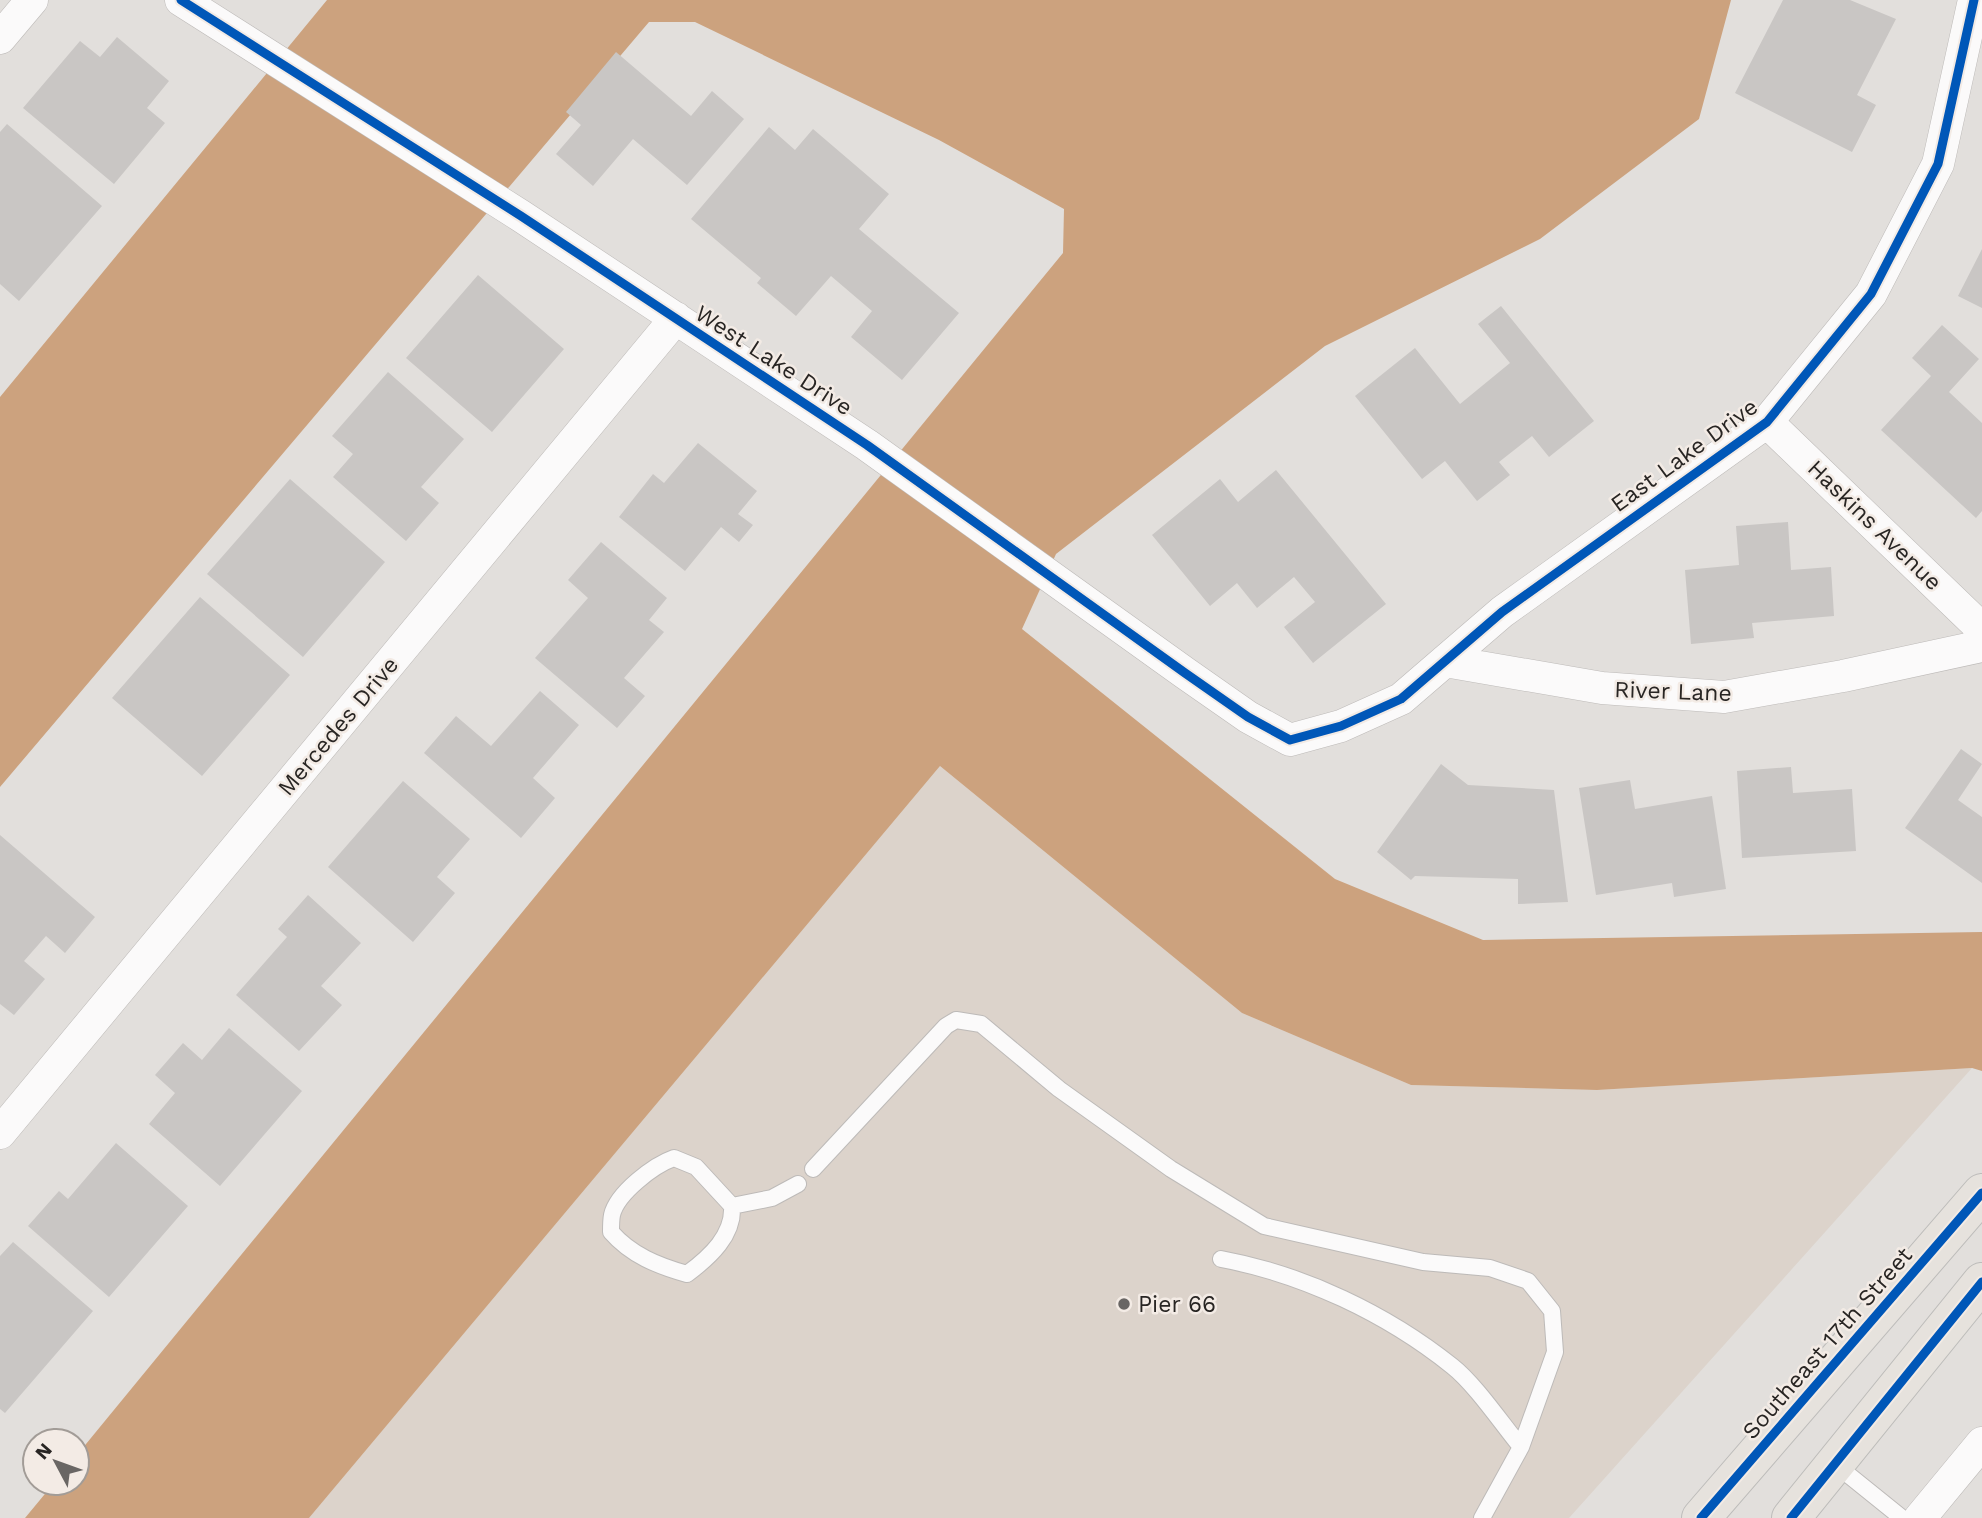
<svg xmlns="http://www.w3.org/2000/svg" width="1982" height="1518" font-family="'Work Sans',sans-serif">
<style>
.built{fill:#dcd3cb}
.water{fill:#cca27e}
.building{fill:#c9c6c4}
.lines{fill:none;stroke-linecap:round;stroke-linejoin:round}
.service-casing{stroke:#bdbab8;stroke-width:18}
.minor-casing{stroke:#bdbab8;stroke-width:33}
.primary-casing{stroke:#bdbcba;stroke-width:40}
.service{stroke:#fbfafa;stroke-width:16}
.minor{stroke:#fbfafa;stroke-width:32}
.primary{stroke:#e6e2dd;stroke-width:38}
.cycleway-casing{stroke:#f3ebe5;stroke-width:13}
.cycleway{stroke:#0057b8;stroke-width:9}
.poi-dot{fill:#696664;stroke:#f3ebe5;stroke-width:2.5}
.labels{text-anchor:middle;stroke-width:5;stroke-linejoin:round;paint-order:stroke}
.street-label{font-size:23px;fill:#282523;stroke:#f3ebe5}
.poi-label{font-size:23px;fill:#282523;stroke:#f3ebe5;text-anchor:start}
</style>
<rect width="100%" height="100%" fill="#e2dfdc"/>
<path class="built" d="M940 766 1242 1013 1411 1085 1597 1090 1972 1068 1569 1518H309Z"/>
<path class="water" d="M327 0H1731L1699 119 1540 239 1325 346 1056 554 1022 629 1335 879 1483 940 1982 932V1071L1972 1068 1597 1090 1411 1085 1242 1013 940 766 309 1518H25L54 1483H77V1455L1063 253 1064 209 939 140 695 22H649L0 787V397Z"/>
<path class="building" d="M1783 0H1850L1896 19 1857 95 1876 105 1852 152 1735 93Z
M117 37 169 81 147 108 165 123 114 184 23 108 80 41 100 57Z
M616 52 691 116 712 91 744 119 687 185 633 139 593 186 556 154 581 125 566 112Z
M7 124 102 206 19 301 0 284V132Z
M769 127 795 150 813 129 889 194 859 229 959 313 902 380 851 337 872 311 831 276 796 316 757 283 761 278 691 219Z
M1982 249V308L1958 296Z
M478 275 564 349 492 432 406 358Z
M1501 306 1594 421 1549 457 1532 436 1499 462 1510 475 1477 501 1445 461 1422 479 1355 396 1415 348 1460 404 1510 363 1478 324Z
M1942 325 1979 359 1949 392 1982 423V511L1976 518 1881 430 1931 376 1912 358Z
M388 372 464 439 421 487 439 503 406 541 333 477 353 454 332 436Z
M698 443 757 491 738 514 753 525 739 542 721 527 685 571 619 517 653 474 664 483Z
M1276 470 1386 604 1313 663 1284 627 1315 602 1294 577 1257 608 1237 583 1210 606 1152 535 1220 479 1238 502Z
M290 479 385 562 303 657 207 574Z
M1788 522 1791 570 1831 567 1834 616 1752 623 1754 638 1691 644 1685 570 1739 565 1736 526Z
M601 542 667 598 649 620 664 632 624 678 645 696 617 728 535 658 588 598 568 580Z
M200 597 290 675 202 776 112 698Z
M540 691 579 725 533 778 555 798 521 838 424 753 456 716 491 746Z
M1961 749 1982 764 1958 800 1982 817V883L1905 828Z
M1441 764 1468 785 1554 790 1568 902 1518 904V879L1415 876 1411 880 1377 852Z
M1791 767 1793 793 1852 789 1856 851 1742 858 1737 771Z
M1630 780 1635 809 1712 796 1726 889 1674 897 1672 883 1596 895 1579 788Z
M403 781 470 839 437 877 455 893 413 942 328 867Z
M0 835 95 917 65 953 46 936 24 961 45 979 14 1015 0 1004Z
M308 895 361 943 321 986 342 1005 299 1051 236 995 287 937 278 929Z
M229 1028 302 1091 220 1186 149 1124 175 1093 155 1075 183 1043 202 1060Z
M116 1143 188 1206 109 1297 28 1226 59 1191 68 1199Z
M13 1242 93 1311 5 1413 0 1409V1256Z"/>
<g class="lines">
<g class="service-casing">
<path id="service" d="M813 1169 946 1026 956 1020 981 1024 1059 1089 1171 1169 1264 1226 1423 1262 1490 1268 1528 1281 1552 1311 1555 1352 1521 1447 1482 1518
M732 1206C734 1235 710 1257 687 1274 658 1266 631 1255 611 1232 611 1227 611 1220 612 1215 617 1193 654 1165 674 1158L696 1167 732 1206 772 1198 798 1184
M1221 1259C1303 1274 1387 1314 1452 1366 1475 1384 1502 1424 1521 1447
M1835 1464 1902 1518"/>
</g>
<g class="minor-casing">
<path id="minor" d="M181 0 521 216 867 445 1185 673 1248 717 1290 740 1341 726 1401 699 1502 612 1767 422 1871 294 1938 164 1974 0
M0 38 32 0
M1767 422 1982 629
M1445 661 1602 688 1724 697 1843 676 1982 646
M0 1133 676 318
M1920 1518 1982 1443"/>
</g>
<g class="primary-casing">
<path id="primary" d="M1701 1518 1982 1193
M1791 1518 1982 1282"/>
</g>
<use href="#service" class="service"/>
<use href="#minor" class="minor"/>
<use href="#primary" class="primary"/>
<g class="cycleway-casing">
<path id="cycleway" d="M181 0 521 216 867 445 1185 673 1248 717 1290 740 1341 726 1401 699 1502 612 1767 422 1871 294 1938 164 1974 0
M1701 1518 1982 1193
M1791 1518 1982 1282"/>
</g>
<use href="#cycleway" class="cycleway"/>
</g>
<circle class="poi-dot" cx="1124" cy="1304" r="7"/>
<g class="labels">
<g class="street-label">
<text transform="translate(774 360) rotate(33)" y="8">West Lake Drive</text>
<text transform="translate(1684 455) rotate(-36)" y="8">East Lake Drive</text>
<text transform="translate(1875 525) rotate(44)" y="8">Haskins Avenue</text>
<text transform="translate(1673 691) rotate(2)" y="8">River Lane</text>
<text transform="translate(338 726) rotate(-50)" y="8">Mercedes Drive</text>
<text transform="translate(1827 1343) rotate(-49)" y="8">Southeast 17th Street</text>
</g>
<g class="poi-label">
<text x="1138" y="1312">Pier 66</text>
</g>
</g>
<g transform="translate(56 1462) rotate(311)"><circle r="33" fill="#f3ebe5" stroke="#a29c97" stroke-width="2"/>
<path d="M0-5L12 26L0 18L-12 26Z" fill="#696664"/>
<text y="-10" font-size="19" font-weight="bold" text-anchor="middle" fill="#282523">N</text>
</g>
</svg>
